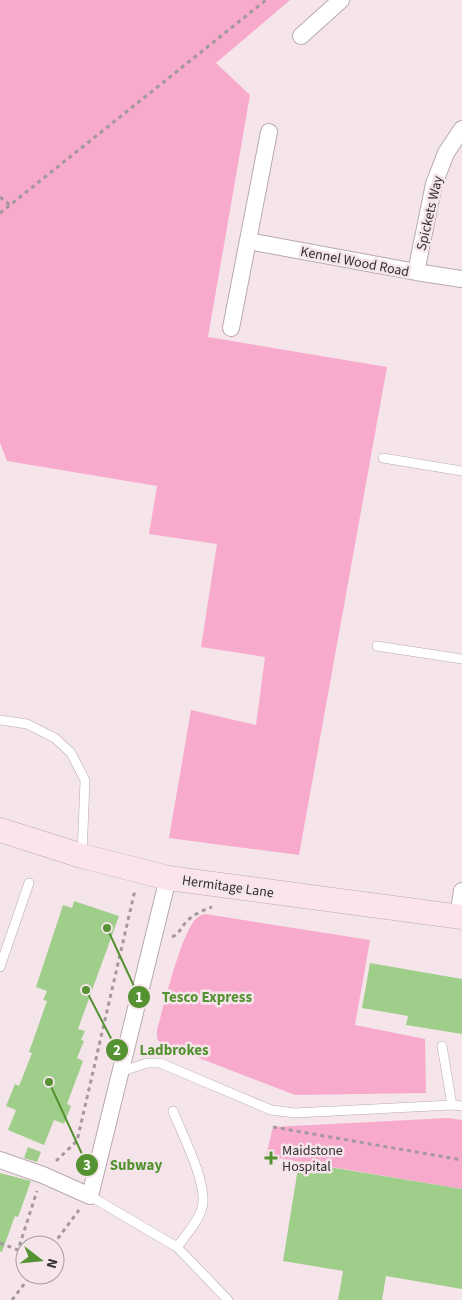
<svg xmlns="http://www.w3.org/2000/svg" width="462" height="1300" font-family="'Source Sans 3',sans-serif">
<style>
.green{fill:#f7aacb}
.building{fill:#9fce8a}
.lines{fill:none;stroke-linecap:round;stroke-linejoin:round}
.lane-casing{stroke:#b8a9af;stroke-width:10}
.street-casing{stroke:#b8a9af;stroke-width:18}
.secondary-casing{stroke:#b8a9af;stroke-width:25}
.path{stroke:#a4989d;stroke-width:3;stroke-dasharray:4 4;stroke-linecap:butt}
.lane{stroke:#fff;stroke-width:9}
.street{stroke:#fff;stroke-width:16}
.secondary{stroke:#fbe4ee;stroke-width:24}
.poi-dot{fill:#549232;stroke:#f5e5eb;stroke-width:2}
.labels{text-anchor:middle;stroke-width:5;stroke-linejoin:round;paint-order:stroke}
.street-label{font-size:14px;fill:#363033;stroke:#f5e5eb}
.poi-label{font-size:14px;fill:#363033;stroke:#f5e5eb;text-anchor:start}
.leader{fill:none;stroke:#549232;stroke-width:2}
.callout-dot{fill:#549232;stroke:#f5e5eb;stroke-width:2}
.mark-label{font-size:15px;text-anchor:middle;font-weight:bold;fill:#fff}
.callout-label{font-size:15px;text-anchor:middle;font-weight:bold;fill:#549232;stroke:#f5e5eb;stroke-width:5;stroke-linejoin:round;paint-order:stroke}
</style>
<rect width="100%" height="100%" fill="#f5e5eb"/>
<path class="green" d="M0 0H290L216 63 250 95 208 337 387 367 299 855 169 838 191 710 256 725 265 657 201 647 217 544 149 534 157 486 7 461 0 443Z
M205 914 370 940 355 1025 425 1039 426 1093 295 1095 160 1043 157 1038V1030C163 1009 182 928 198 917 200 915 202 915 205 914Z
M448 1118 462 1120V1189L266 1156 273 1127Z"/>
<path class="building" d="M74 901 119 916 78 1029 85 1031 81 1040 84 1041 77 1058 83 1061 67 1104 71 1106 64 1124 54 1120 44 1145 8 1130 16 1110 6 1106 15 1084 19 1086 32 1053 29 1052 47 1001 43 1000 47 991 36 987 63 905 72 908Z
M370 963 462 979V1034L406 1025 408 1016 362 1008Z
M28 1147 41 1152 37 1162 24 1158Z
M299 1162 462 1189V1289L386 1276 382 1300H338L343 1271 283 1261Z
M0 1173 31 1181 18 1217 15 1216 2 1252 0 1251Z"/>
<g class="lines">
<g class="lane-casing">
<path id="lane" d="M383 458 462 471
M377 646 462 659
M0 720 27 724 55 738 71 753 85 780 82 856
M0 967 29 883
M442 1046 452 1105
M120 1072 147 1063H160L271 1110 295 1113 452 1105 462 1106
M173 1111C182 1134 209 1186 202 1208 198 1222 186 1235 177 1247
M90 1196 177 1247 228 1300"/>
</g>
<g class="street-casing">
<path id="street" d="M301 36 341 0
M248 241 416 272 462 279
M416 272 434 184 446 153 462 129
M231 328 269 132
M458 917 462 891
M0 1160 43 1175 90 1196 168 878"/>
</g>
<g class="secondary-casing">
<path id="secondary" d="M0 830 82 856 168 878 462 917"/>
</g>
<path class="path" d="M0 197 10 205
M0 213 266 0
M172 937C180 933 181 928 186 922 193 915 203 910 212 907
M273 1127 462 1160
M56 1161 77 1141 135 890
M0 1243 18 1250 37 1191
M53 1245 79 1210
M12 1300 31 1275"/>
<use href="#lane" class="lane"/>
<use href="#street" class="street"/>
<use href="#secondary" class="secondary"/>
</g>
<path class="poi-dot" d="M268.5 1150.5h5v5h5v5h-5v5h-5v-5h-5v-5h5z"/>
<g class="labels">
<g class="street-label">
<text transform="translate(429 213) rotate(-77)" y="5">Spickets Way</text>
<text transform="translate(355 261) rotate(11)" y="5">Kennel Wood Road</text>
<text transform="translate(228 886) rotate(8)" y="5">Hermitage Lane</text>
</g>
<g class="poi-label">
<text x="282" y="1155">Maidstone<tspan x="282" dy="16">Hospital</tspan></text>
</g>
</g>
<path class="leader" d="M107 928L139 997M86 990L117 1050M49 1082L87 1165"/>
<g class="callout-dot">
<circle cx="107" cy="928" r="5"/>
<circle cx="86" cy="990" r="5"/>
<circle cx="49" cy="1082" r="5"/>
<circle cx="139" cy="997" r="12"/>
<circle cx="117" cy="1050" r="12"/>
<circle cx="87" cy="1165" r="12"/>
</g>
<g class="mark-label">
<text x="139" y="1002">1</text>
<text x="117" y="1055">2</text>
<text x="87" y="1170">3</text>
</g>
<g class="callout-label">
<text x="207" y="1002">Tesco Express</text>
<text x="174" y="1055">Ladbrokes</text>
<text x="136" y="1170">Subway</text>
</g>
<g transform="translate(40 1260) rotate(106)"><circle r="24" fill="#f5e5eb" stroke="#a99da1"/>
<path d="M0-4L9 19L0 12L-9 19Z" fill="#549232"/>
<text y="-8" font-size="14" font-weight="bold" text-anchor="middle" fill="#363033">N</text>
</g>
</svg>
